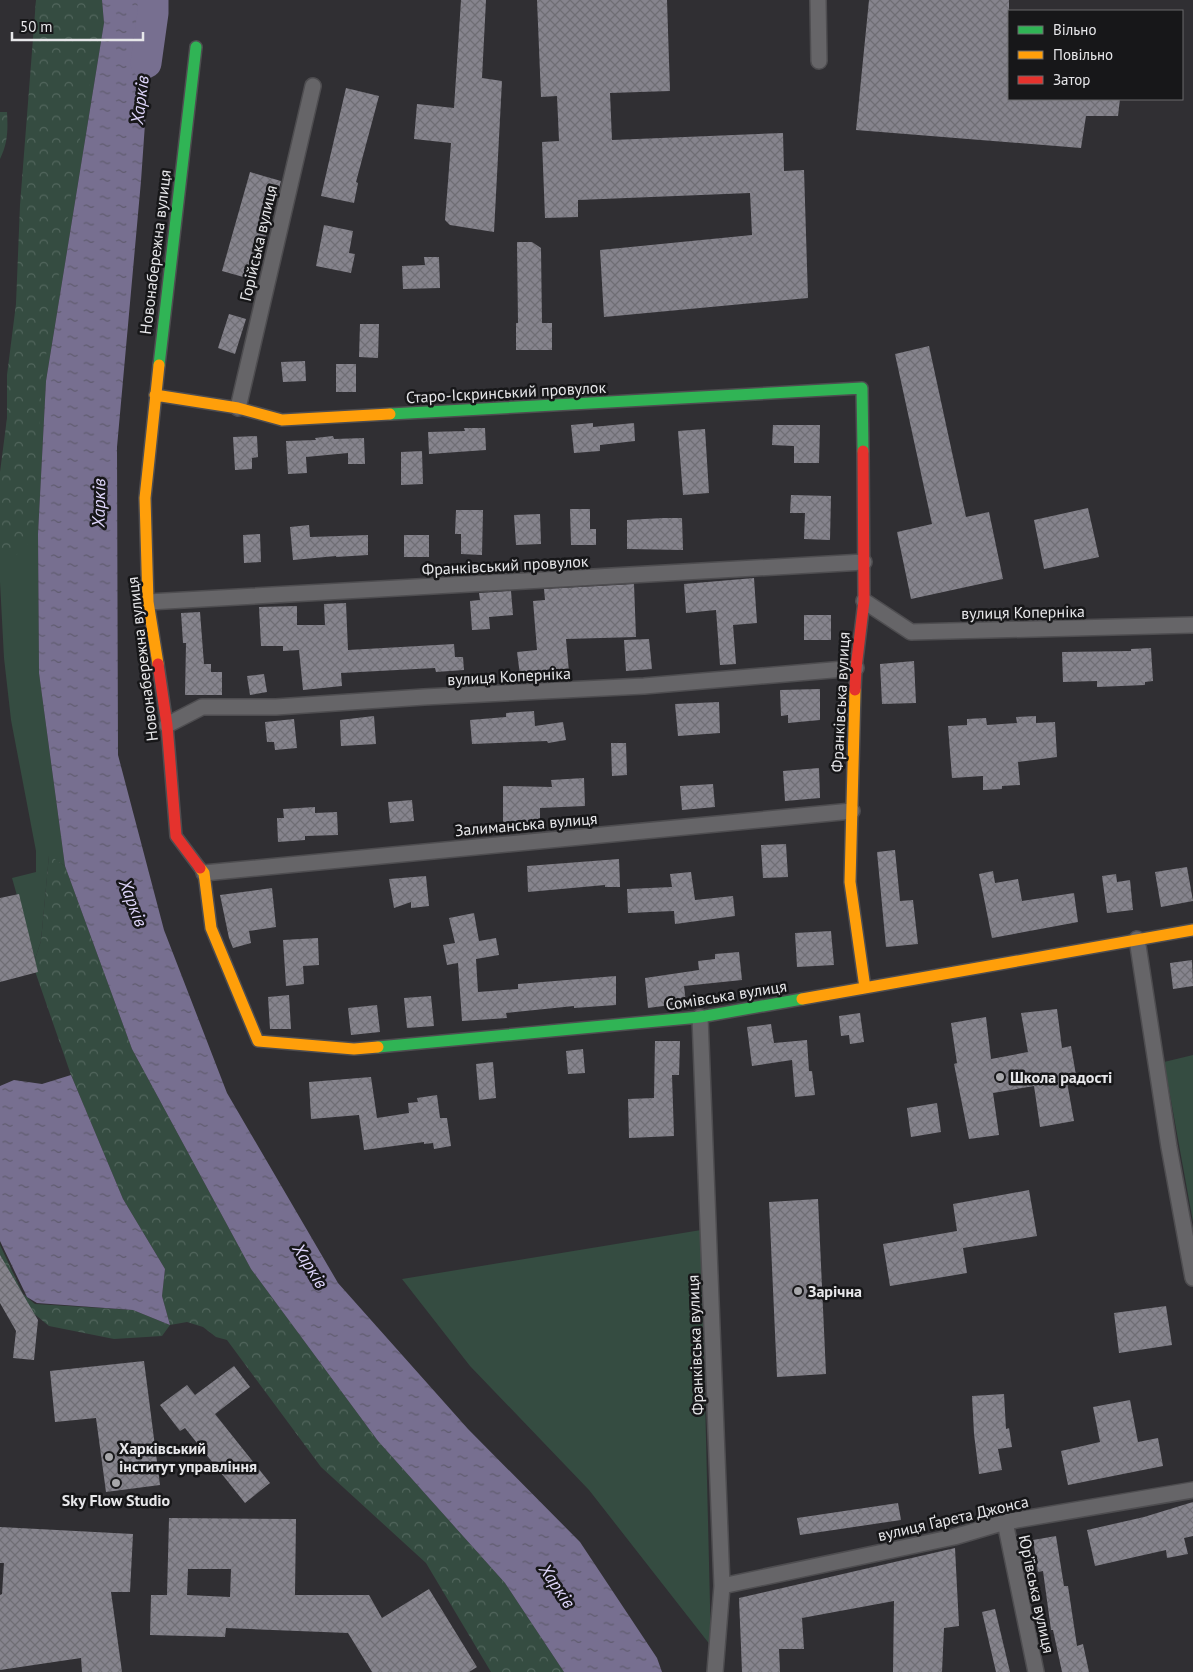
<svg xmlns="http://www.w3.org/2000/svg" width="1193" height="1672" font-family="'PT Sans',sans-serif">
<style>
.grass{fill:#354c41}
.forest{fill:url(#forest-crowns)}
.water{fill:url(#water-ripples)}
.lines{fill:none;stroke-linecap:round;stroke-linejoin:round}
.river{stroke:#776f90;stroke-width:31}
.building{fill:url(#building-cross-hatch);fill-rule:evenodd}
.street-casing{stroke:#4e4d50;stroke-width:18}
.fast-casing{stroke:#4e4d50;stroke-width:14}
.slow-casing{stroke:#4e4d50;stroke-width:14}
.jam-casing{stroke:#4e4d50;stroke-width:14}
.street{stroke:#666568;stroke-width:15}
.fast{stroke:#30b455;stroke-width:11}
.slow{stroke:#ff9f0a;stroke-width:11}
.jam{stroke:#e5322d;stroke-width:11}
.poi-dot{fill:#a7a7aa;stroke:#171719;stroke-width:2}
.labels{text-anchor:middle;stroke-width:5;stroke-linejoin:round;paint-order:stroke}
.street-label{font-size:16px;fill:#e7e7ea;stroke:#171719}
.poi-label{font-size:16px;font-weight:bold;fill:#e7e7ea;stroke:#171719;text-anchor:start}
.water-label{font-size:18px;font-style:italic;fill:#ded5fa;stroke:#171719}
</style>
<defs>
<pattern id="forest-crowns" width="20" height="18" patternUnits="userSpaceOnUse" patternTransform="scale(1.25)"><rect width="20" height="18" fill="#354c41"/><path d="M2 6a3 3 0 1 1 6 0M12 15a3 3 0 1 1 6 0" fill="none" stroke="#52665d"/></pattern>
<pattern id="water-ripples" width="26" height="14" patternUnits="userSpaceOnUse" patternTransform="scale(1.25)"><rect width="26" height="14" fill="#776f90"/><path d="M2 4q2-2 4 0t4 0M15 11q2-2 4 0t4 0" fill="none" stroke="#605c6f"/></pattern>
<pattern id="building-cross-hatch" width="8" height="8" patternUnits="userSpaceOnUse" patternTransform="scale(1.25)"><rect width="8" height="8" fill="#86848d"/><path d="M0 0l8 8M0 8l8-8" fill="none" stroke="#6f6e74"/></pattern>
</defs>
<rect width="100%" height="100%" fill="#302f33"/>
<path class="grass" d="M36 0H102L104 23 46 381 38 534 39 673 65 866 49 856 41 941 35 959 12 878 36 872V851L11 720 4 658 0 582V504L17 297 26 223Z
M1193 1055V1222L1164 1062Z
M701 1230 711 1646 589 1490 470 1366 402 1279Z"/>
<path class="forest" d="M36 0H97L100 21 99 38 86 101 42 381 33 534C29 545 19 557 7 557L0 549V472L7 418V375L16 304 20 205Z
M0 112H7C8 129 8 143 0 159Z
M49 855 65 866 132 1049 251 1269 378 1441 505 1583 564 1672H491L426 1563 321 1467 227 1340 216 1337 203 1327 187 1322 170 1325 162 1336 114 1339 49 1326 27 1308 0 1264V1245L23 1294 35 1304 133 1310 170 1325 162 1296 165 1269 123 1199 71 1075 36 974 35 959 41 941Z"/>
<path class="water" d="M102 0H152V23L141 181 117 447 118 755 164 930 227 1093 338 1283 468 1429 580 1542 657 1658 662 1672H564L505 1583 378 1441 251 1269 132 1049 65 866 39 673 38 534 46 381 104 23Z
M71 1075 123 1199 165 1269 162 1296 170 1325 133 1310 37 1303 27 1297 0 1241V1086L14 1080 42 1084Z"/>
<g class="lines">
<path class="river" d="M146 63 153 13V0"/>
</g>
<path class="building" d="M461 0H486L482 78 502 81 494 232 450 225 445 220 451 143 414 139 417 104 454 108Z
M537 0H667L670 91 610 93 612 140 783 133 784 171 804 170 808 298 604 317 600 250 752 235 750 193 578 200V217L545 218 542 142 559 141 557 96 541 97Z
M869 0H1009V99H1120L1118 116H1086L1081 148 856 130Z
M346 88 379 96 356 182 358 183 354 203 321 196Z
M250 172 281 181 254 280 222 271Z
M324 225 353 231 349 253 355 254 351 273 316 266Z
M517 242H532L541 248 542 323H552V350H516V323H518Z
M424 257H439L440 288 403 289 402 266 425 265Z
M229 314 246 319 235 354 218 348Z
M360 324H379L378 358 359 357Z
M929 346 966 517 989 512 1003 579 911 599 897 532 932 524 895 354Z
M305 361 306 381 283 382 281 362Z
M336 364H356V392H336Z
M593 423V427L634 423 635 441 600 445V451L574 453 571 425Z
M773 425H820L819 463H794V446L772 445Z
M464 428H485L486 450 429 454 428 432 465 431Z
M705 429 709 493 683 495 678 431Z
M257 436 258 457 252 458V469L235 470 233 437Z
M333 436 334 439 364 438 365 464H348V453L306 457 307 473 288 474 286 441 316 440 315 438Z
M422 451 423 484 401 485V452Z
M791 495 831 496 830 540 804 539 805 513H790Z
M1088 508 1099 557 1044 569 1034 520Z
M570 509H590V529H596V545H571Z
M456 510H483L482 555 461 554V534H455Z
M540 514 541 544 516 545 514 515Z
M663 518H682L683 550 627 549V520Z
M309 525 310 537 368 535V555L336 557V556L293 560 290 527Z
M260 534 261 562 244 563 243 535Z
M404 535H429V557H404Z
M754 578 757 623 733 625 736 664 720 665 716 610 686 613 684 584Z
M634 584 636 637 566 639 569 672 520 675 517 652 537 650 533 601 545 600 544 589Z
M511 591 513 615 489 617 490 629 472 630 470 601 480 600 479 593Z
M346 603 348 650 454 644 455 657H463L464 670 436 672 435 668 341 673 342 686 303 690 299 650 283 651V646H261L259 607 297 606V625H325L324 604Z
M200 612 204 664H211V672H222V695H185L186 643H183L181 613Z
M804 615H831V640H804Z
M649 639 652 669 626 671 624 640Z
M1151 648 1153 681 1145 682V685L1097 687V681L1063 682 1062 652 1131 651V649Z
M914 661 916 703 882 704 880 664Z
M264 674 267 692 250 695 247 676Z
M820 689V720L788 723V715L781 716 780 690Z
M719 702 720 733 678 736 675 704Z
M534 711 535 726 563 722 566 740 548 743 547 741 472 744 470 720 506 717V713Z
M374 716 376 744 341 746 340 720Z
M1036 716V723L1055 722 1057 757 1018 762 1020 785 1002 786V789L983 790V776L952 778 948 726 967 725V719L986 718 987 725 1017 723 1016 717Z
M294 719 297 748 275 750 274 742H267L265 722Z
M611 743H626L627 775 612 776Z
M819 768 820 798 785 801 783 771Z
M584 778 585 806 540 808V822H503V786L552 787 551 780Z
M713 784 715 807 682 810 680 786Z
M412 800 414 821 390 823 388 802Z
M315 807V813L337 812 338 835 305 836V840L278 842 277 818H284L283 809Z
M786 844 788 877 763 878 761 845Z
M895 850 900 901 913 900 918 944 886 947 877 852Z
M619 859 620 887H605V885L528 892 527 866Z
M1187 867 1193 901 1161 907 1155 872Z
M993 871 995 883 1018 879 1022 901 1074 893 1078 922 992 938 979 874Z
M691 872 695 900 733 896 735 916 675 924 674 911 628 913 627 889 672 887 670 874Z
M1116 874 1117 882 1130 880 1133 910 1107 913 1102 876Z
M426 876 429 906 411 908V902L394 908 389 879Z
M272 888 276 927 249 931 251 943 233 948 229 938 220 895Z
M19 894 38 972 0 982V898Z
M474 913 479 941 496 938 499 955 476 959 478 992 518 989V984L616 976V1005L574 1008V1006L506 1013 507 1018 462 1021 458 963 447 965 443 945 455 943 449 918Z
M831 931 834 965 797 967 795 933Z
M318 938 319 965 303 966 304 984 286 986 283 940Z
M739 952 742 980 684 986 686 1003 648 1008 645 978 699 970 698 961 715 959V954Z
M1192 960 1193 986 1173 989 1170 963Z
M289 995 291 1029H270L268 997Z
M431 996 434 1026 407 1028 404 998Z
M377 1005 380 1032 351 1035 348 1008Z
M1057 1009 1062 1048 1071 1046 1077 1081 1067 1082 1074 1121 1040 1127 1034 1086 993 1093 999 1135 969 1139 954 1064 957 1063 951 1023 986 1017 991 1059 1028 1052 1021 1013Z
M860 1013 864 1042 850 1044 849 1035 841 1036 839 1016Z
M771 1024 774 1043 807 1040 809 1071H812L815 1095 795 1097 792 1060 752 1066 747 1027Z
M655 1041H680L679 1075H672L674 1136 629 1138 628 1099 654 1098Z
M583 1049 585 1073 568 1074 566 1051Z
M493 1062 496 1098 479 1100 476 1064Z
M371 1077 377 1118 409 1113 408 1103 418 1102 417 1098 437 1095 440 1118H447L451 1146 434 1149 433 1143 424 1144V1142L364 1150 359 1115 311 1119 309 1082Z
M937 1103 941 1132 911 1137 907 1108Z
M1029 1190 1037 1236 963 1248 967 1273 890 1286 883 1244 957 1231 953 1204Z
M818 1199 826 1374 777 1377 769 1202Z
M0 1255 38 1320 34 1360 13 1358 16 1331 0 1303Z
M1166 1306 1172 1345 1119 1353 1114 1313Z
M144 1361 160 1485 106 1492 96 1418 55 1422 50 1371Z
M234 1366 250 1387 215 1414 270 1483 245 1503 185 1428 180 1431 160 1405 187 1385 195 1395Z
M1004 1394 1006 1429 1009 1428 1012 1447 998 1449 1002 1470 979 1474 974 1434 972 1396Z
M1130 1400 1138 1442 1158 1438 1163 1466 1068 1485 1061 1451 1100 1442 1093 1407Z
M1193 1502V1536L1184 1538 1188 1554 1167 1558 1166 1550 1095 1566 1087 1530 1144 1517Z
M898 1503 901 1520 800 1535 797 1518Z
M169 1518 296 1519 295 1595H369L382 1618 429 1589 477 1667 469 1672H372L348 1633 226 1628 225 1637 150 1635 151 1595H167ZM188 1569H231L230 1597 187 1595Z
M0 1527 133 1534 130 1592H111L122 1672H82L81 1658 0 1670V1595L2 1594 4 1563H0Z
M1056 1536 1064 1586H1068L1077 1646 1083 1644 1089 1672H1062L1053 1630H1051L1043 1571 1038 1572 1033 1540Z
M955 1548 959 1626 944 1628 942 1672H893L894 1601 802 1618 804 1649H779L780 1672H742L739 1598Z
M995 1609 1010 1672H996L982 1612Z"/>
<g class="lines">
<g class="street-casing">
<path id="street" d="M818 0 819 61
M238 408 313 86
M864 601 911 632 1193 625
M148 602 864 562
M167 725 202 707H276L424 697 644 686 856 668
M204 873 852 811
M1137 939 1169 1147 1193 1278
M700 1017 722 1586 715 1672
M1005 1522 1036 1672
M722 1586 954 1537 1005 1522 1193 1490"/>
</g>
<g class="fast-casing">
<path id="fast" d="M159 365 196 47
M390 414 862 388 863 451
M378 1047 700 1017 802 999"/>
</g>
<g class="slow-casing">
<path id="slow" d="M155 395 238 408 282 420 390 414
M158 664 148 602 145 498 159 365
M855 690 850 882 865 988
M200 868 204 873 211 928 258 1041 354 1049 378 1047
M802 999 1193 930"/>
</g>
<g class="jam-casing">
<path id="jam" d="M158 664 167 725 176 836 200 868
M855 690 856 668 864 601 863 451"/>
</g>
<use href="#street" class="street"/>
<use href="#fast" class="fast"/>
<use href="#slow" class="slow"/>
<use href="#jam" class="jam"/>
</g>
<g class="poi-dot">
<circle cx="1000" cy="1077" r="5"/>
<circle cx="798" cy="1291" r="5"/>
<circle cx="109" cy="1457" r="5"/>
<circle cx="116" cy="1483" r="5"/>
</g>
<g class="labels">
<g class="street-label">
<text transform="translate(258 243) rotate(-77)" y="6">Горійська вулиця</text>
<text transform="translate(155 252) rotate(-83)" y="6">Новонабережна вулиця</text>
<text transform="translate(506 392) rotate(-3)" y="6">Старо-Іскринський провулок</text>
<text transform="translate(505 565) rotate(-3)" y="6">Франківський провулок</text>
<text transform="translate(1023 612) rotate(-1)" y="6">вулиця Коперніка</text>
<text transform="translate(142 659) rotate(-97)" y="6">Новонабережна вулиця</text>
<text transform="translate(509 676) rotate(-3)" y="6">вулиця Коперніка</text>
<text transform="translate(840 702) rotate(-87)" y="6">Франківська вулиця</text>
<text transform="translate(526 824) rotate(-5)" y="6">Залиманська вулиця</text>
<text transform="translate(726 995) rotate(-9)" y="6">Сомівська вулиця</text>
<text transform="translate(695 1345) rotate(-92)" y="6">Франківська вулиця</text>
<text transform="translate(953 1518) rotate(-13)" y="6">вулиця Ґарета Джонса</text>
<text transform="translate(1037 1594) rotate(78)" y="6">Юр’ївська вулиця</text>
</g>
<g class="poi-label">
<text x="1010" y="1083">Школа радості</text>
<text x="808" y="1297">Зарічна</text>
<text x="119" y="1454">Харківський<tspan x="119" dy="18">інститут управління</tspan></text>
<text x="116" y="1506" text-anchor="middle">Sky Flow Studio</text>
</g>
<g class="water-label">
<text transform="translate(140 100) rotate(-83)" y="6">Харків</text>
<text transform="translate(99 503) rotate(-89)" y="6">Харків</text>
<text transform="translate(133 903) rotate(69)" y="6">Харків</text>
<text transform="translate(310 1266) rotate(58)" y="6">Харків</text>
<text transform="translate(557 1586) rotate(56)" y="6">Харків</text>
</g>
</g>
<rect x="1008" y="10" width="175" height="90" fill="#171719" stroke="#6a6a6d"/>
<rect x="1018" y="26" width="25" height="8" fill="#30b455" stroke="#6a6a6d"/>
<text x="1053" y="35" font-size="15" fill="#e7e7ea">Вільно</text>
<rect x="1018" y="51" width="25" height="8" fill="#ff9f0a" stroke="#6a6a6d"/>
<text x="1053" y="60" font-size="15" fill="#e7e7ea">Повільно</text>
<rect x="1018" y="76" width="25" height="8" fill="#e5322d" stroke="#6a6a6d"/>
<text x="1053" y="85" font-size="15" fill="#e7e7ea">Затор</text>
<path d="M12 32v8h131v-8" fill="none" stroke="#e7e7ea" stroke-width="2.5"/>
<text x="20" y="32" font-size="15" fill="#e7e7ea" stroke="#171719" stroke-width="4" paint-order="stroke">50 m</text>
</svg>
